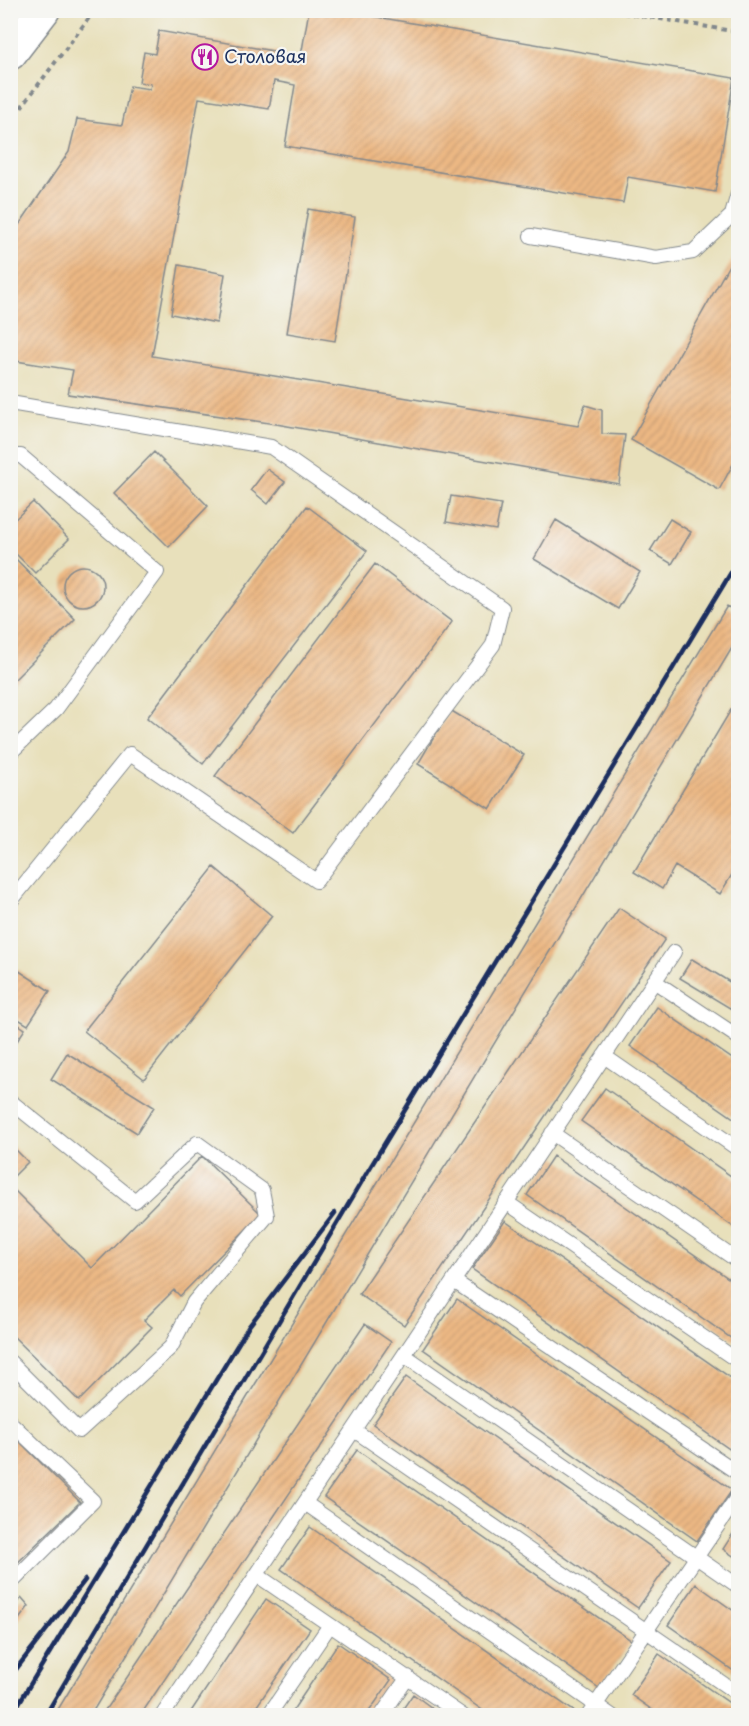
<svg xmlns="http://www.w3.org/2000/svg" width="749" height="1726" font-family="'Playpen Sans',sans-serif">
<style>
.building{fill:url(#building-hatch)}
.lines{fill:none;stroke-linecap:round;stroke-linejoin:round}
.service-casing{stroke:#82888c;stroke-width:16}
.secondary-casing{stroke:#82888c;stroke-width:36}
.path{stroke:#82888c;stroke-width:4;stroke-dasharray:4.5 4.5;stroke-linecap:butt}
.service{stroke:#fff;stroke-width:14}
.secondary{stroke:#fff;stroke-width:33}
.rail{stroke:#1b2f5e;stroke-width:4.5}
.labels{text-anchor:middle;stroke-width:4.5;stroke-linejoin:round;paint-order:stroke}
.poi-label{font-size:18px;fill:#1b2f5e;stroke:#f6f6f2;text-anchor:start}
</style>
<defs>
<pattern id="building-hatch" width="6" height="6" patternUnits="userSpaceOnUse" patternTransform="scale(1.5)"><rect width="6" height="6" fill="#ecb883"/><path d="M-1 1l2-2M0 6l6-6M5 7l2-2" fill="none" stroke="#ca9e74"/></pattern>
</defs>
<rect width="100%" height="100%" fill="#f6f6f2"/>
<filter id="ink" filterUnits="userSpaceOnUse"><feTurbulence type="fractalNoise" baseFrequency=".0167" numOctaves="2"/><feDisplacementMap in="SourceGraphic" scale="12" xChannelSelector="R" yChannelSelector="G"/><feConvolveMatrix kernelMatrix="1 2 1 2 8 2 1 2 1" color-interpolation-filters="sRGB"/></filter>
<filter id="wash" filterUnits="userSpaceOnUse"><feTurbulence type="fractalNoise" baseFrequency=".008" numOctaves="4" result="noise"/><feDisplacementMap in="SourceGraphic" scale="24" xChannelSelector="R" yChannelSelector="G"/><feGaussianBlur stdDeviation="1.35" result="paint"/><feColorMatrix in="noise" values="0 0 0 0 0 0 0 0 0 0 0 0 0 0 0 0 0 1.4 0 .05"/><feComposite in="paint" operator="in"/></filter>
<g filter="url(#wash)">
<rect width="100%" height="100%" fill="#e8e0bb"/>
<g id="blocks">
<path class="building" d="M309 10H336L734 78 715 192 628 177 623 203 285 146 295 85 274 81 269 109 199 98 152 356 578 426 585 405 602 410V434L625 435 619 484 276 424 68 394 73 370 10 360V238L69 152 77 119 122 125 130 86 150 89 151 84 139 82 144 52 155 54 159 31 279 52V58L300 62Z
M308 209 355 217 335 341 287 333Z
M738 249V455L719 490 631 440Z
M179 265 225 274 217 323 171 314Z
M154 452 208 506 169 547 114 493Z
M267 469 285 482 268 504 251 490Z
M451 496 501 504 496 530 446 522Z
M33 502 69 539 35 573 10 548V524Z
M307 506 367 551 203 764 147 718Z
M670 519 691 532 672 564 650 551Z
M556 520 640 572 618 609 534 559Z
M10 553 75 619 10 684Z
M375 564 452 622 293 833 215 776Z
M63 586a20 20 0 1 1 40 0a20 20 0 1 1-40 0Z
M727 606 738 614V638L90 1716H54Z
M738 698V865L720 894 675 866 662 889 634 872Z
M450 710 524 755 490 809 418 764Z
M214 867 272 916 144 1079 84 1031Z
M619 908 665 939 404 1325 359 1294Z
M692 959 738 987V1013L680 978Z
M10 965 50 991 28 1025 10 1014Z
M657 1007 738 1063V1121L630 1046Z
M10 1019 25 1029 10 1052Z
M67 1053 154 1107 137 1133 51 1079Z
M605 1088 738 1181V1230L581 1121Z
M10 1144 28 1162 10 1180Z
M202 1156 261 1214 180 1296 174 1290 144 1320 152 1327 79 1401 10 1333V1186L92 1268Z
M553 1156 738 1285V1343L527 1195Z
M505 1221 738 1383V1455L472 1269Z
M457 1299 732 1490 697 1541 423 1349Z
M365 1324 391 1342 140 1716H101Z
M406 1377 671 1561 638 1608 373 1424Z
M10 1432 80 1502 10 1570Z
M357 1450 632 1641 599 1688 324 1497Z
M738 1526V1559L723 1549Z
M310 1527 575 1712 572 1716H491L281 1569Z
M696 1584 738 1614V1674L668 1625Z
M22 1598 29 1606 10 1631V1609Z
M266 1599 310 1629 250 1716H188Z
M338 1643 391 1680 366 1716H289Z
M659 1654 738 1709V1716H661L631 1695Z
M413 1694 443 1716H398Z"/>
</g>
</g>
<g filter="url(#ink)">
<use href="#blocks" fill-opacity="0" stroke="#82888c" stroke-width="1.5"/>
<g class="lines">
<g class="service-casing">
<path id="service" d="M531 236 656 258 693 252 732 215 738 194
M10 403 271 447 502 608 493 645 316 881 130 754 10 902
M10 456H21L157 572 56 709 10 753
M654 981 738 1037
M604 1056 738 1149
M10 1101 135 1201 197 1143 262 1190 267 1216 194 1302 171 1347 79 1431 10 1362
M552 1133 738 1261
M506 1202 738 1361
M454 1281 738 1473
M404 1355 738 1586
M10 1422 93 1501 10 1584
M354 1430 738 1694
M305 1503 612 1716
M257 1575 463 1716
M162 1716 674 952
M268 1716 330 1625
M381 1716 408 1677
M588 1716 738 1496"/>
</g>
<g class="secondary-casing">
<path id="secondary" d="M10 53 43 10"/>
</g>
<path class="path" d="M606 10 738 32
M10 122 95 10"/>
<use href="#service" class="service"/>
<use href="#secondary" class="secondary"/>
<path class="rail" d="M10 1677 85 1580
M11 1716 249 1326 335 1213
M45 1716 371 1166 738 561"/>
</g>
</g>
<defs>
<g id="restaurant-ring" transform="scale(1.35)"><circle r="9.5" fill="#f6f6f2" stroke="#b5179e" stroke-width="1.5"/><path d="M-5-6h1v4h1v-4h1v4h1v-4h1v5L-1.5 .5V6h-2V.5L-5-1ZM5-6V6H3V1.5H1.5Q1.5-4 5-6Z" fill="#b5179e"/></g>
</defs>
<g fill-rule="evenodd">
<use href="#restaurant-ring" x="205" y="57"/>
</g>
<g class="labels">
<g class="poi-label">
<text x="224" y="63">Столовая</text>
</g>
</g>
<rect width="749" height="1726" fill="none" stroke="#f6f6f2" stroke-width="36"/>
</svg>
